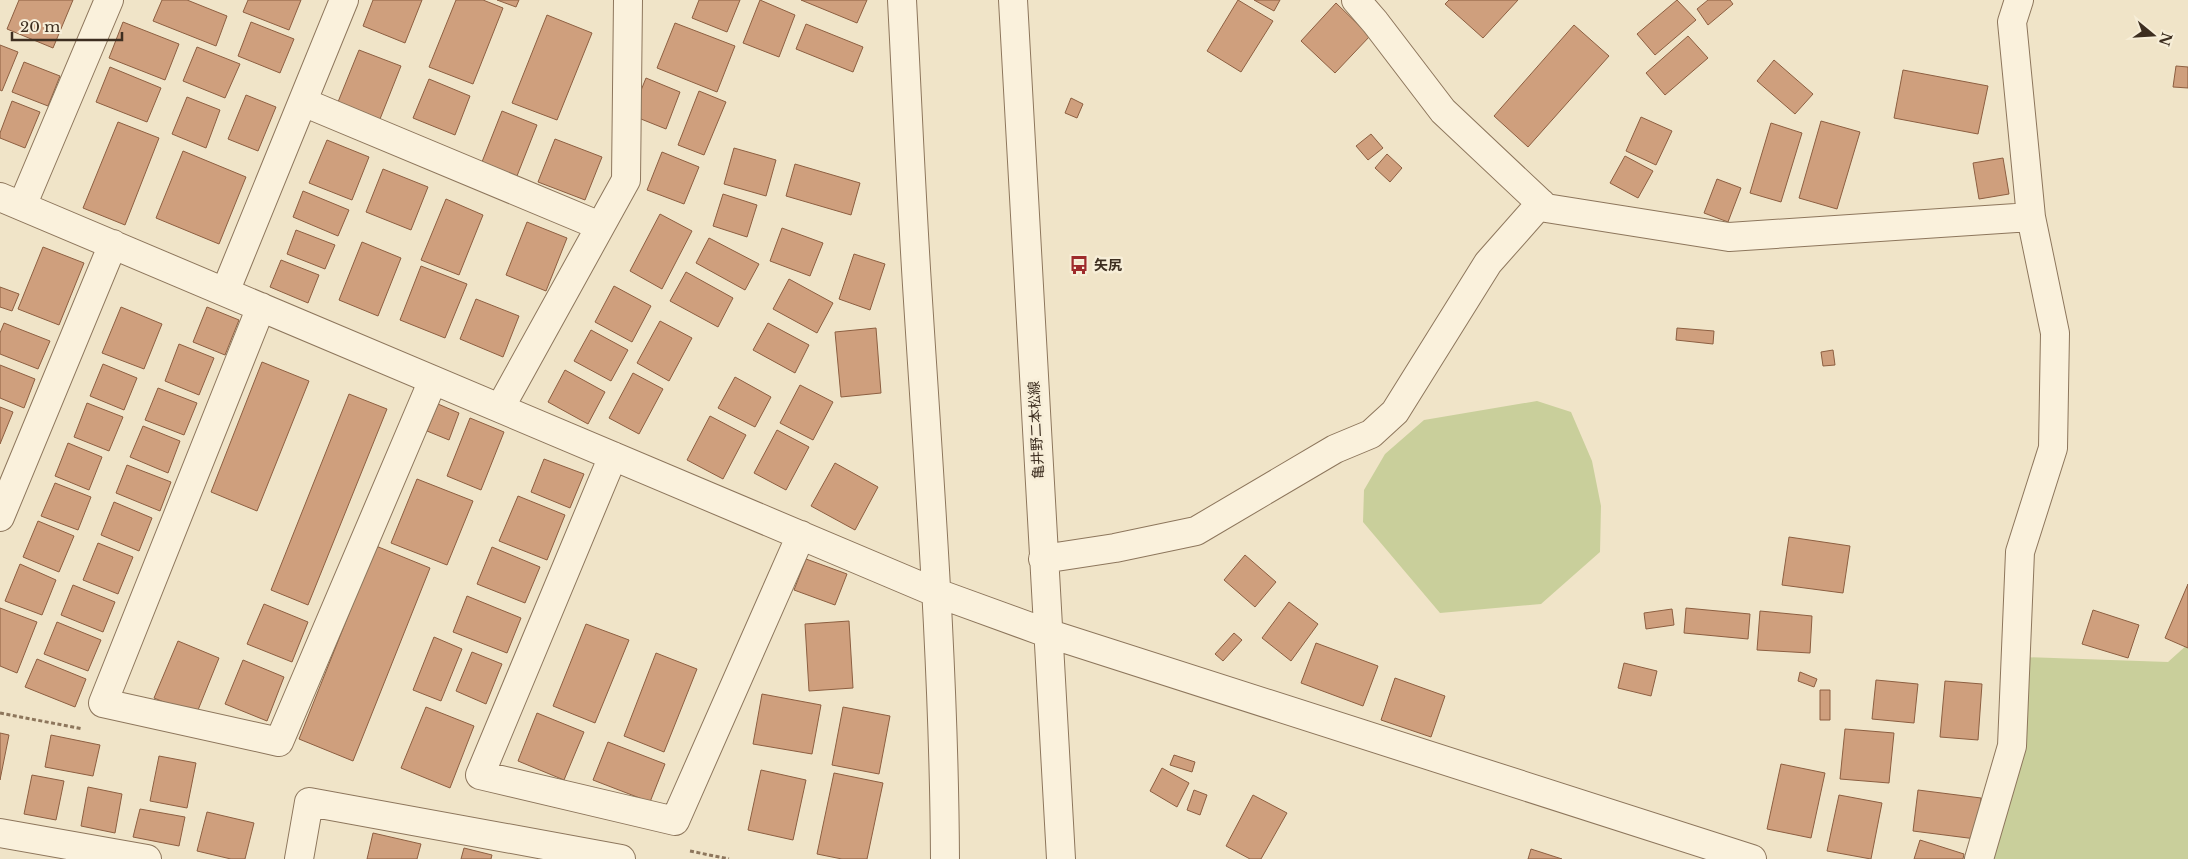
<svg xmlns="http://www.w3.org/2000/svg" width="2188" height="859" font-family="'Libre Baskerville','Noto Sans JP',serif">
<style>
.green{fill:#c9cf9b}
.building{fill:#cf9f7d;stroke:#8d5f41}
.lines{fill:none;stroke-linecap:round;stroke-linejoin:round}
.minor-casing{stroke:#8d765c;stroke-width:30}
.path{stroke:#8d765c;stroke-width:3;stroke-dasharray:4 2.5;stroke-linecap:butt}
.minor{stroke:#faf1dc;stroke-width:28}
.labels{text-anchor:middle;stroke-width:5;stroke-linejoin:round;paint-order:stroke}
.poi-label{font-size:14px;font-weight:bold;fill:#3d2e20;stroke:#f7eed8;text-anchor:start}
.street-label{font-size:14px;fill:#3d2e20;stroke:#f7eed8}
</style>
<rect width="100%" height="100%" fill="#f0e4c8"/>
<path class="green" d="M1537 401 1571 412 1592 461 1601 506 1600 552 1541 604 1440 613 1363 522 1364 490 1385 454 1424 420Z
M2188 644V859H1992L2023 657 2168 662Z"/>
<path class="building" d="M19 0H73L53 48 7 29Z
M162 0H187L227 16 216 46 153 21Z
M248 0H301L289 30 243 12Z
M373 0H422L405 43 363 26Z
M456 0H483L503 8 473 84 429 67Z
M497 0H519L516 7Z
M699 0H740L727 32 692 18Z
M760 0 795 15 779 57 743 43Z
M801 0H867L857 23Z
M1238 0 1273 21 1241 72 1207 51Z
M1254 0H1280L1274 11Z
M1449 0H1518L1483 38 1445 4Z
M1677 0 1696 20 1655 55 1637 34Z
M1708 0H1730L1733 4 1708 25 1697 9Z
M1336 3 1370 36 1335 73 1301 41Z
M547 15 592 33 557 120 512 103Z
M123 22 179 44 165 80 109 58Z
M251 22 294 39 280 73 238 56Z
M675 23 735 46 717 92 657 68Z
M806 24 863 47 853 72 796 49Z
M1574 25 1609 56 1528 147 1494 116Z
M1688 36 1708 58 1665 95 1646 73Z
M0 45 18 52 2 91 0 90Z
M197 47 240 64 225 98 183 81Z
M359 50 401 66 380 119 338 102Z
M1774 60 1813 94 1795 114 1757 81Z
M24 62 60 76 48 106 12 92Z
M2176 66 2188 67V88L2173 87Z
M110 67 161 88 147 122 96 102Z
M1903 70 1988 86 1978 134 1894 118Z
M646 78 680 92 666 129 631 115Z
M429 79 470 96 455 135 413 118Z
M699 91 726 102 704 155 678 145Z
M246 95 276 107 258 151 228 139Z
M187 97 220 110 206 148 172 134Z
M1071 98 1083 104 1077 118 1065 113Z
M12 101 40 112 25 148 0 138V133Z
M502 111 537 125 515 181 480 167Z
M1641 117 1672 131 1656 165 1626 151Z
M1821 121 1860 132 1837 209 1799 198Z
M118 122 159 138 125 225 83 208Z
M1771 123 1802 133 1781 202 1750 193Z
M1371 134 1383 148 1368 160 1356 146Z
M555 139 602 157 585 200 538 182Z
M327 140 369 157 352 200 309 183Z
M734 148 776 160 766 196 724 184Z
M183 151 246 177 219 244 156 218Z
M662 152 699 167 684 204 647 190Z
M1387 154 1402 168 1390 182 1375 168Z
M1625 156 1653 171 1638 198 1610 183Z
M2003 158 2009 194 1979 199 1973 163Z
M795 164 860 183 851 215 786 196Z
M383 169 428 187 411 230 366 212Z
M1717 179 1741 188 1728 222 1704 213Z
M303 191 349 210 338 236 293 217Z
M723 194 757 205 747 237 713 226Z
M446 199 483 215 459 275 421 260Z
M660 214 692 231 662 289 630 271Z
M527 222 567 238 546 291 506 275Z
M782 228 823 243 810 276 770 261Z
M296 230 335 245 325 269 287 254Z
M709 238 759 264 745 290 696 263Z
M362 242 401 258 378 316 339 300Z
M43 247 84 263 59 325 18 309Z
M854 254 885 264 870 310 839 299Z
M281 260 319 275 308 303 270 287Z
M421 266 467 284 445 338 400 320Z
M686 272 733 298 718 327 670 301Z
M789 279 833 303 817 333 773 309Z
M614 286 651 306 632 342 595 322Z
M0 287 19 294 12 311 0 307Z
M476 299 519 316 503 357 460 339Z
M121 307 162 324 144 369 102 353Z
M207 307 239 320 225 355 193 342Z
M660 321 692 338 669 381 637 363Z
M4 323 50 341 38 369 0 354V333Z
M768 323 809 345 795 373 753 350Z
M876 328 881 393 841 397 835 332Z
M1677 328 1714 331 1713 344 1676 340Z
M591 330 628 350 611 381 574 361Z
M179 344 214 358 199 395 165 381Z
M1833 350 1835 365 1823 366 1821 352Z
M262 362 309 381 257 511 211 492Z
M103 364 137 378 124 410 90 396Z
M0 365 35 379 24 408 0 398Z
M565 370 605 392 588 424 548 402Z
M633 373 663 389 639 434 609 418Z
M735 377 771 397 755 427 718 408Z
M800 385 833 402 813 440 780 423Z
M158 388 197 403 184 435 145 420Z
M349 394 387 409 308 605 271 590Z
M87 403 123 417 109 451 74 437Z
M438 404 459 413 449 440 427 431Z
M0 407 13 412 0 444Z
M710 416 746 435 723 479 687 460Z
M470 418 504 432 481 490 447 476Z
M143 426 180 441 168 473 130 457Z
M777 430 809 447 786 490 754 473Z
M68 443 102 457 89 490 55 476Z
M544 459 584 474 570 508 531 492Z
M835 463 878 487 855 530 811 506Z
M127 465 171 482 160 511 116 493Z
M417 479 473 501 447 565 391 543Z
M55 483 91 497 78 530 41 516Z
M518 496 565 515 547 560 499 541Z
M114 502 152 518 139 551 101 535Z
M38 521 74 536 59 572 23 557Z
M1789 537 1850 546 1843 593 1782 585Z
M98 543 133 557 118 594 83 580Z
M376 546 430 568 353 761 299 739Z
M492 547 540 567 525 603 477 584Z
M1245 555 1276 582 1255 607 1224 580Z
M806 559 847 574 835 605 794 590Z
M20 564 56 580 42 615 5 601Z
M2188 584V648L2165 638Z
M73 585 115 602 103 632 61 615Z
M467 596 521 618 507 653 453 632Z
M1289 602 1318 624 1291 661 1262 638Z
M264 604 308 622 292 662 247 644Z
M0 608 37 622 17 673 0 666Z
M1686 608 1750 614 1748 639 1684 633Z
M1672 609 1674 625 1646 629 1644 613Z
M2093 610 2139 625 2128 658 2082 644Z
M1760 611 1812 616 1810 653 1757 650Z
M849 621 853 688 809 691 805 624Z
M57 622 101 640 88 671 44 654Z
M586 624 629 640 595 723 553 706Z
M1234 633 1242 640 1223 661 1215 654Z
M434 637 462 649 441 701 413 690Z
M178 641 219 658 196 715 154 698Z
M1316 643 1378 666 1363 706 1301 683Z
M472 652 502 664 486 704 456 691Z
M656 653 697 669 664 752 624 736Z
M37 659 86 679 75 707 25 687Z
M243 660 284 677 267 721 225 704Z
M1624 663 1657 671 1651 696 1618 688Z
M1800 672 1817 679 1814 687 1798 681Z
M1395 678 1445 696 1431 737 1381 720Z
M1876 680 1918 684 1914 723 1872 719Z
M1945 681 1982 684 1978 740 1940 737Z
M1820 690H1830V720H1820Z
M762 694 821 705 812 754 753 744Z
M426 707 474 726 450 788 401 768Z
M843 707 890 716 879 774 832 765Z
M537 713 584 732 564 780 518 761Z
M1845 729 1894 733 1889 783 1840 779Z
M0 733 9 735 0 780Z
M51 735 100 745 93 776 45 767Z
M608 742 665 764 650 802 593 780Z
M1174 755 1195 762 1192 772 1170 765Z
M159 756 196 763 187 808 150 801Z
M1781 764 1825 773 1811 838 1767 829Z
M1162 768 1189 783 1177 807 1150 791Z
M761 770 806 780 793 840 748 830Z
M834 773 883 783 867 859H842L817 854Z
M32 775 64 781 56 820 24 814Z
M88 787 122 794 115 833 81 826Z
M1194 790 1207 795 1200 815 1187 810Z
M1918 790 1981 798 1976 839 1913 831Z
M1253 795 1287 813 1261 859H1250L1226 846Z
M1839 795 1882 803 1871 859 1827 851Z
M140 809 185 817 179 846 133 837Z
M207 812 254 823 245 859H231L197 851Z
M373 833 421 844 417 859H367Z
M1920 840 1964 854 1963 859H1914Z
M464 848 492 855 491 859H461Z
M1531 849 1562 859H1528Z"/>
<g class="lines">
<g class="minor-casing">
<path id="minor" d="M902 0C907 95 911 190 917 285 929 476 944 667 945 859
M1013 0 1061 859
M1356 0 1375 22 1443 111 1546 208 1729 237 2031 217
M303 102 600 226
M0 197 937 593 1047 633 1752 859
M22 206 109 0
M225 292 344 0
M261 307 103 703 279 742 433 380
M500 408 626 180 628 0
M613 456 480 775 675 821 801 535
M0 517 113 244
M1043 559 1115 548 1196 531 1335 449 1371 434 1395 412 1488 263 1541 203
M0 833 147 859
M299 859 309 802 621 859
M1979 859 2012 746 2020 552 2053 448 2055 333 2031 217 2012 22 2019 0"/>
</g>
<path class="path" d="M0 713 83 729
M690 851 729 859"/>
<use href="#minor" class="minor"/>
</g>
<defs>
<g id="bus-bare" transform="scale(1.5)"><path d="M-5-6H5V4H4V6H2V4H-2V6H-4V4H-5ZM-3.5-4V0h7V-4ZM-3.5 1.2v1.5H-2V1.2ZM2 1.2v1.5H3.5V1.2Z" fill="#9e2a2b" stroke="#f7eed8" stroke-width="2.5" paint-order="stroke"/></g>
</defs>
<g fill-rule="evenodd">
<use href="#bus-bare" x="1079" y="265"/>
</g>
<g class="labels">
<g class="poi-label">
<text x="1094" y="270">矢尻</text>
</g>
<g class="street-label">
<text transform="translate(1036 430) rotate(-93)" y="5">亀井野二本松線</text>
</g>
</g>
<g transform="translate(2153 35) rotate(108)" stroke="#f7eed8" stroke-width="4" paint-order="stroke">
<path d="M0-4L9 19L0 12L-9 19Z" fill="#3d2e20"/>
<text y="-8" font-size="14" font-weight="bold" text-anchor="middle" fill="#3d2e20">N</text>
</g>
<path d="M12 32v8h110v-8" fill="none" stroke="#3d2e20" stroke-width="2.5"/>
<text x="20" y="32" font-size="15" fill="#3d2e20" stroke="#f7eed8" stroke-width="4" paint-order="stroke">20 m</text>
</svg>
